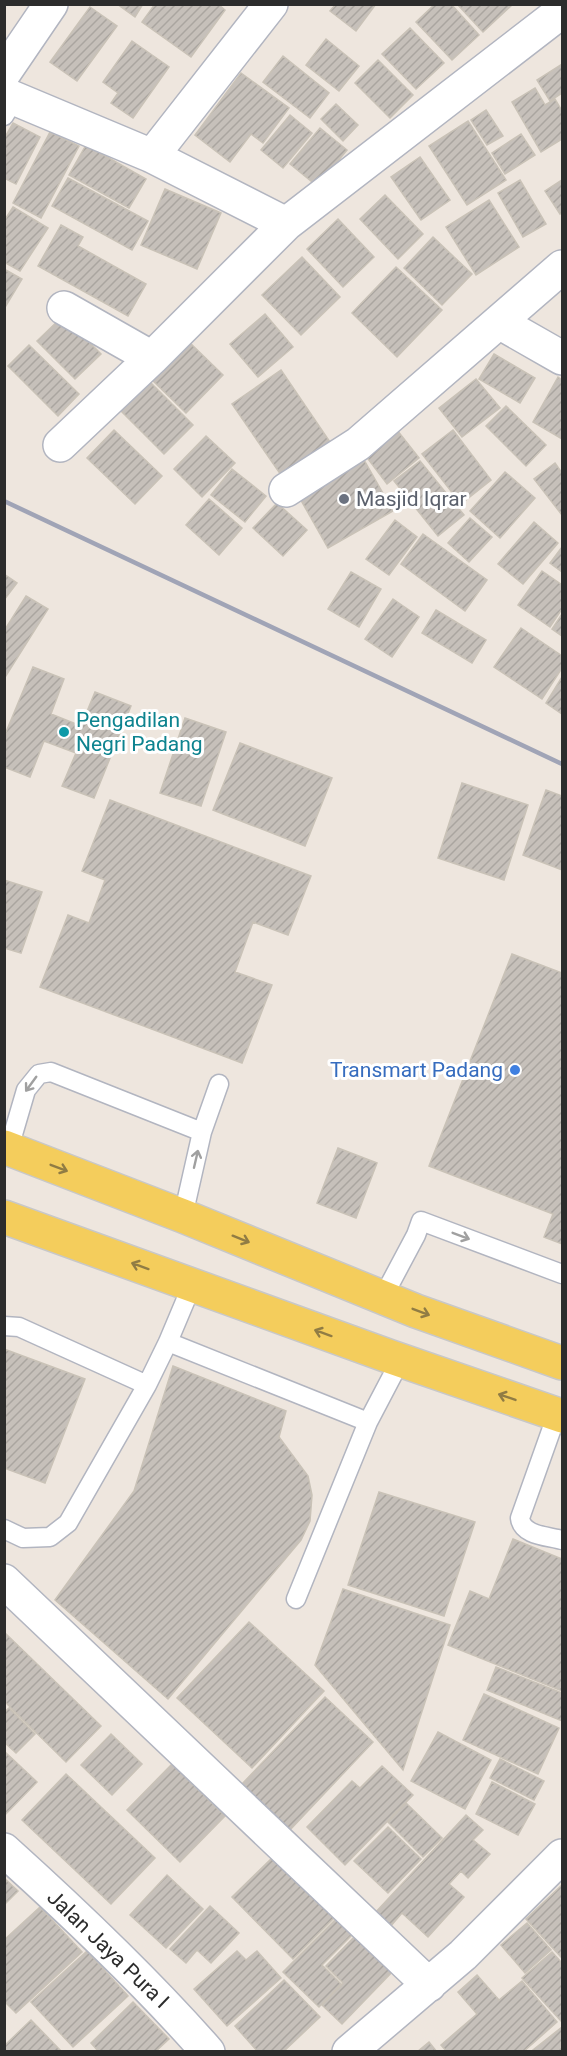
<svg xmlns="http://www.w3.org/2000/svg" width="567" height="2056" font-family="Roboto,sans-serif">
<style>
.building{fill:url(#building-hatch);stroke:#c9c2b7;stroke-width:1.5}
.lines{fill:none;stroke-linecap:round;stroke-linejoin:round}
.service-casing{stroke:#b2b5c0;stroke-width:21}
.minor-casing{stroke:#b2b5c0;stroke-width:36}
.primary-casing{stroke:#c8c8c8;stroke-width:36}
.service{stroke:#fff;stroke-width:18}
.minor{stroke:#fff;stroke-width:33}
.primary{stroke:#f4cd5c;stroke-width:33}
.rail{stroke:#a0a4b6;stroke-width:4.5}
.oneway{stroke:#a0a0a0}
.oneway2{stroke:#907c44}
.worship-dot{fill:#6b7280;stroke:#fff;stroke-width:2}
.culture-dot{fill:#0f9aa8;stroke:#fff;stroke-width:2}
.shop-dot{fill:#3f7fe0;stroke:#fff;stroke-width:2}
.labels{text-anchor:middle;stroke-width:6;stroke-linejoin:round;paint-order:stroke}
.worship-label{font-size:21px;fill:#5b616d;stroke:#fff;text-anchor:start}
.culture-label{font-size:21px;fill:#0d838f;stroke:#fff;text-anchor:start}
.shop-label{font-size:21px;fill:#366cbe;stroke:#fff;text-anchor:end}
.street-label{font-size:21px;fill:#2c2c2c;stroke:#fff}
</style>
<defs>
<pattern id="building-hatch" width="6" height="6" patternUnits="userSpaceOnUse" patternTransform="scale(1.5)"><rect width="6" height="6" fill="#c6c0ba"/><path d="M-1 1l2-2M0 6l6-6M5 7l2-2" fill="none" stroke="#aaa5a0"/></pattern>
</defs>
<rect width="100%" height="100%" fill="#eee6de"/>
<path class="building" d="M117 4H143L135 17Z
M155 4H218L225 10 191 57 142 22Z
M336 4H376L356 31 330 11Z
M435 4H451L479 35 452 60 416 22Z
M457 4H513L483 32Z
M90 7 117 26 77 81 50 62Z
M410 28 444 63 416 89 382 54Z
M326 39 359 66 339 91 306 65Z
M132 41 169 67 133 118 111 103 118 93 103 82Z
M283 56 329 93 310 118 263 82Z
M378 60 413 95 390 118 355 83Z
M562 64V93L550 101 537 80Z
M241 73 289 108 263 143 251 134 230 162 195 135Z
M535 88 545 105 555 99 562 111V139L541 152 512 102Z
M336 104 358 125 343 141 321 119Z
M486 110 503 136 487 145 471 120Z
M290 115 312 133 283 168 261 150Z
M468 121 506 180 467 205 429 146Z
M13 123 40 137 16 184 4 178V139Z
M320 128 347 150 317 186 290 164Z
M50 132 79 146 41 218 13 203Z
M521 134 535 155 505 174 492 153Z
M86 145 146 179 129 208 69 175Z
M420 157 450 200 421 220 391 177Z
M68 178 148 221 132 250 52 206Z
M520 180 546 224 523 237 498 193Z
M562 180V212L560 214 545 191Z
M165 189 221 213 197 269 141 245Z
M385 195 423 234 398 259 360 219Z
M489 200 519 247 476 275 446 227Z
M13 207 48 228 20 271 4 262V221Z
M338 219 374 257 343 287 307 249Z
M61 225 83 237 78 246 146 284 128 316 38 266Z
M433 237 472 274 442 305 404 268Z
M302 257 340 297 301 335 262 295Z
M396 267 442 310 397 357 352 313Z
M4 269 22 279 4 309Z
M265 314 293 347 258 377 230 344Z
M63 316 101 354 75 379 37 341Z
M186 339 223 375 186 413 149 377Z
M29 345 79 394 58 416 8 366Z
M494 354 535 378 520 403 479 379Z
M281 370 330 442 281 475 232 404Z
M558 377 562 380V439L533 422Z
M476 379 500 408 462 437 439 408Z
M149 381 193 425 164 454 120 410Z
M506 406 546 445 526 466 486 426Z
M114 430 162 476 135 504 87 458Z
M397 430 419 458 387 484 365 455Z
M453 430 491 480 461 504 422 454Z
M206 436 235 463 202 497 174 469Z
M359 451 393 511 328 548 294 488Z
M420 461 464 515 438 536 394 481Z
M555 463 562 473V515L534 479Z
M232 469 266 496 245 522 211 495Z
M505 472 535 498 500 538 470 511Z
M209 499 242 528 219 555 186 525Z
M277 503 307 530 283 556 253 528Z
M470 518 492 537 469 562 448 543Z
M395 520 417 537 389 575 366 559Z
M534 522 558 543 523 584 498 564Z
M423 534 487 580 465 611 401 564Z
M562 547V572L550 563Z
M542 571 562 585V609L550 627 518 605Z
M351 572 381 589 359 627 328 609Z
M4 574 17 583 4 600Z
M26 596 48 609 4 679V631Z
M393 599 419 617 392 657 365 639Z
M436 610 486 640 472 663 422 633Z
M562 614V636L552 629Z
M521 628 562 656V668L542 699 494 667Z
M33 667 64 679 51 714 81 726 95 692 131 706 94 798 62 786 76 753 44 741 30 777 4 767V737Z
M562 677V714L546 703Z
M185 718 226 732 201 806 160 793Z
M240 743 332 778 305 846 213 810Z
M462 783 528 805 504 880 438 858Z
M546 790 562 796V870L523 855Z
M110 800 311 876 288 935 253 922 235 972 272 985 242 1063 40 987 68 915 89 923 105 880 82 871Z
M4 880 42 892 21 953 4 948Z
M512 954 562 973V1244L544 1237 553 1214 429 1166Z
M338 1148 377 1163 356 1218 317 1203Z
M4 1349 85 1379 45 1483 4 1468Z
M173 1366 286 1411 279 1437 308 1476 312 1495 310 1521 301 1540 168 1699 55 1600 134 1491Z
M379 1492 475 1522 444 1616 348 1585Z
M513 1539 562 1559V1691L448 1645 470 1591 489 1599Z
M343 1589 450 1625 403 1770 315 1665Z
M249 1622 324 1691 252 1768 177 1698Z
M4 1632 101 1726 66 1762 4 1701Z
M496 1667 562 1693V1721L487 1690Z
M484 1694 559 1728 538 1774 463 1740Z
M325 1697 373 1742 290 1830 242 1784Z
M9 1708 35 1734 16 1753 4 1742V1712Z
M438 1732 491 1760 465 1809 411 1781Z
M111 1734 142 1764 112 1795 81 1765Z
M4 1751 37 1782 4 1816Z
M500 1759 544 1781 534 1800 490 1778Z
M172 1764 225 1816 180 1862 127 1810Z
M382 1766 413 1795 345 1865 307 1827 352 1781 360 1788Z
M66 1774 155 1858 111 1904 22 1820Z
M492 1782 535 1804 518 1835 476 1814Z
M406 1803 442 1838 423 1857 388 1822Z
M466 1815 483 1830 473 1840 490 1854 468 1878 461 1871 449 1884 464 1897 428 1937 402 1913 390 1927 375 1913Z
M388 1827 421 1859 388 1893 354 1861Z
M277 1853 338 1914 293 1959 232 1897Z
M167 1875 203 1909 166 1948 130 1915Z
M4 1878 18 1891 4 1905Z
M562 1885V1958L526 1919Z
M210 1906 239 1933 211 1963 197 1950 186 1963 170 1949Z
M40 1907 82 1952 16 2013 4 2001V1940Z
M342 1913 358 1929 322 1965 341 1984 319 2007 283 1972Z
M527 1923 551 1950 525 1973 501 1945Z
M357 1934 395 1969 342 2024 322 2005 343 1983 326 1966Z
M87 1951 128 1996 73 2047 31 2002Z
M237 1951 246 1960 257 1951 281 1978 227 2026 194 1989Z
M552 1952 562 1963V2022L522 1978Z
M477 1975 499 2000 522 1981 557 2022 523 2052H447L441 2045 477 2014 458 1992Z
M284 1980 320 2017 283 2052H258L235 2026Z
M133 2002 169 2039 155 2052H99L91 2043Z
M31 2020 62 2052H4V2046Z
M562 2027V2052H534L533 2050Z
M429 2042 437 2052H417Z"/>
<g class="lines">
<g class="service-casing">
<path id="service" d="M4 116 15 98
M202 1132 219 1084
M9 1148 26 1090 39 1074 51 1072 202 1132 183 1216
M383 1297 416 1235 421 1221 562 1274
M4 1326 19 1327 147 1385
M168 1342 368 1422 400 1361
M557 1414 520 1518C522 1536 548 1536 562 1540
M4 1529 23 1538 50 1537 68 1523 147 1385 168 1342 192 1285
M296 1599 368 1422"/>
</g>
<g class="minor-casing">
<path id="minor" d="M4 73 51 4
M4 94 152 156 286 224
M152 156 271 4
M64 308 152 358
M499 322 562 358
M60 445 152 358 286 224 562 11
M286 490 358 444 562 267
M4 1581 429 1985
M4 1850C75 1914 145 1980 208 2052
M349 2052 463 1955 562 1856"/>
</g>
<g class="primary-casing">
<path id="primary" d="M4 1147 183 1216 416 1311 562 1363
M4 1217 391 1357 562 1416"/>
</g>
<use href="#service" class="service"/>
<use href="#minor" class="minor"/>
<use href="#primary" class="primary"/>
<path class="rail" d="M4 501 562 764"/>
</g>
<defs><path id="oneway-shaft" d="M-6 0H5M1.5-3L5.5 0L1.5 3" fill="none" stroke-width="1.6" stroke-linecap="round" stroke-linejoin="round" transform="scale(1.5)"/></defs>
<g class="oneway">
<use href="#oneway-shaft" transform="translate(31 1084) rotate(126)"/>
<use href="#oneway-shaft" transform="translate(196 1159) rotate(-77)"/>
<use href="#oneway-shaft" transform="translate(461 1236) rotate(21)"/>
</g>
<g class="oneway2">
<use href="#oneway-shaft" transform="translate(59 1168) rotate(21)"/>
<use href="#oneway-shaft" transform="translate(241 1239) rotate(22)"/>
<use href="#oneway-shaft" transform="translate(140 1266) rotate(-160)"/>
<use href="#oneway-shaft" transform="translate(421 1312) rotate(21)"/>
<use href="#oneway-shaft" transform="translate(323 1333) rotate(-160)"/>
<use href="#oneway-shaft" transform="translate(507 1397) rotate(-161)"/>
</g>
<circle class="worship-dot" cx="344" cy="499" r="6"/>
<circle class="culture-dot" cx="64" cy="732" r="6"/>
<circle class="shop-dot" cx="515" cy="1070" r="6"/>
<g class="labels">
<g class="worship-label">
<text x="356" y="506">Masjid Iqrar</text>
</g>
<g class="culture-label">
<text x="76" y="727">Pengadilan<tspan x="76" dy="24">Negri Padang</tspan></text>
</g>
<g class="shop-label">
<text x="503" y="1077">Transmart Padang</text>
</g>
<g class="street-label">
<text transform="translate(108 1949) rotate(44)" y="7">Jalan Jaya Pura I</text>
</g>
</g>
<rect width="567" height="2056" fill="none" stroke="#2c2c2c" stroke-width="12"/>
</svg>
